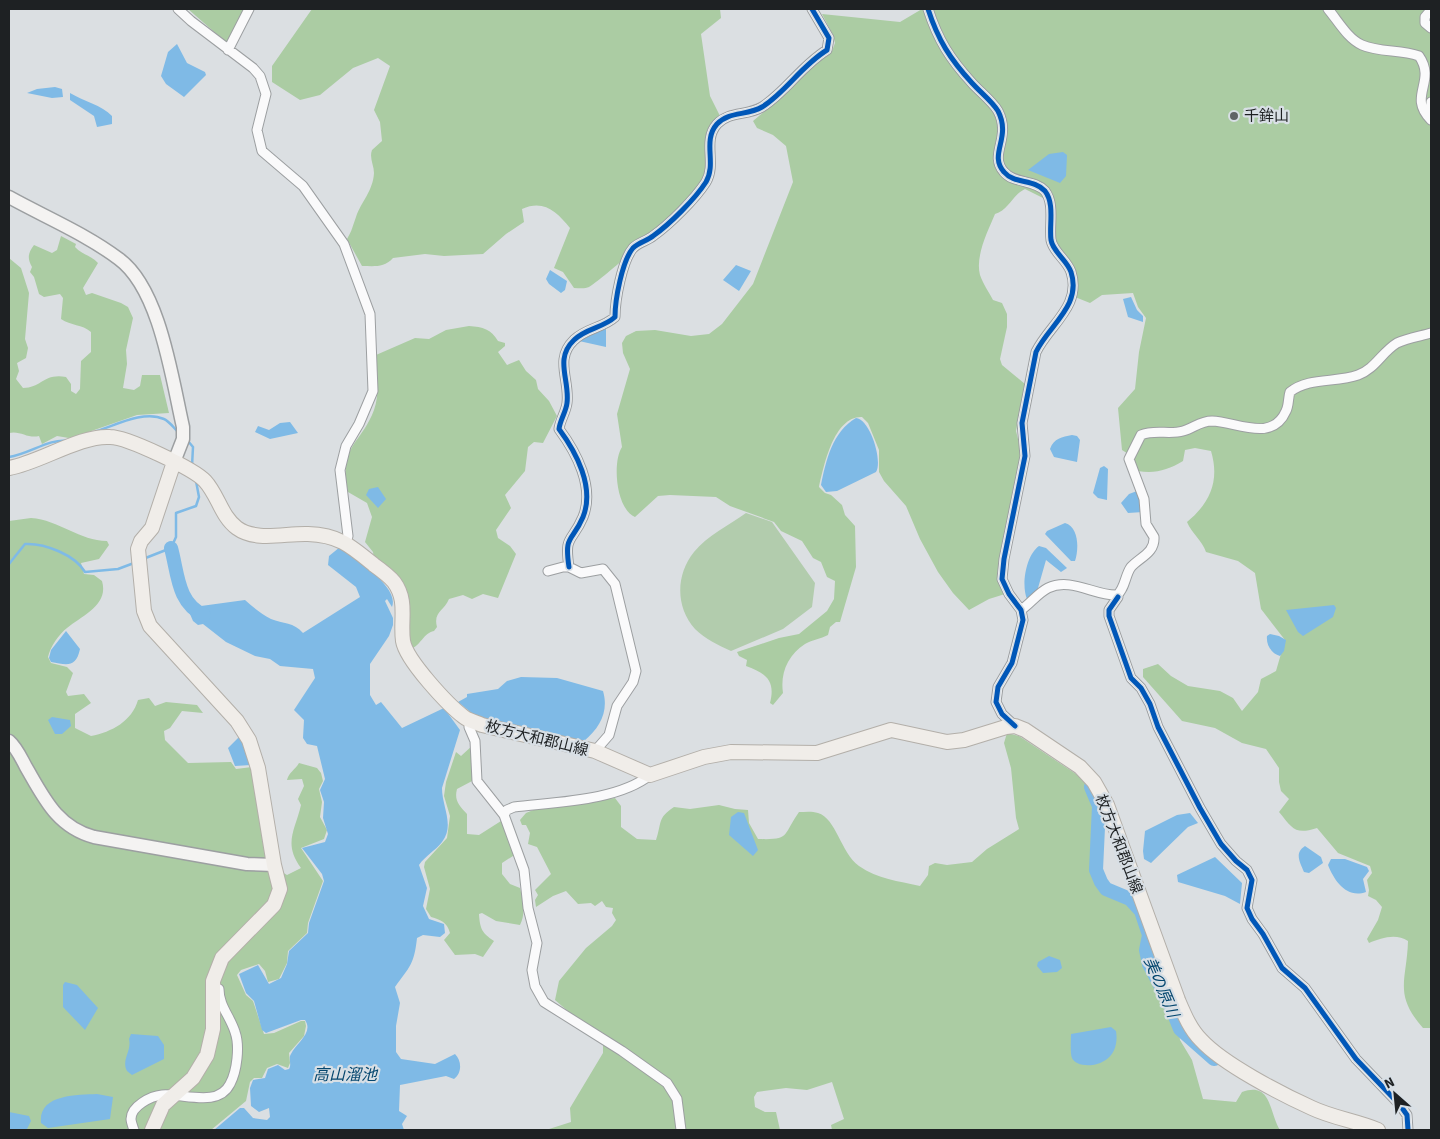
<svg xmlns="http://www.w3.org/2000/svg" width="1440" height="1139" font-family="'Source Sans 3','Noto Sans JP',sans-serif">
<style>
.green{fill:#b2ccad}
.forest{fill:#abcca3}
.water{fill:#7fbae6}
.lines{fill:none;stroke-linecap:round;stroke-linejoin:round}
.stream{stroke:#7fbae6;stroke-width:2.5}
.river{stroke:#7fbae6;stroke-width:14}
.street-casing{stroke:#9c9fa1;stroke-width:11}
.secondary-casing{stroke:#9c9fa1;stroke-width:15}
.primary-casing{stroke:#b3afa9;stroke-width:16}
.street{stroke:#fafafb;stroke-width:9}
.secondary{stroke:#f4f3f2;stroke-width:12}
.primary{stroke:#f0ede9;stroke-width:14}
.cycleway-casing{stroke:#d8dfe5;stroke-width:8}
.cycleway{stroke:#0057b8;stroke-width:5}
.poi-dot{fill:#606466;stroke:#d8dfe5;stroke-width:2}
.labels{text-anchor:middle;stroke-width:4.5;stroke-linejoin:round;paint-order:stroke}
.poi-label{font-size:15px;fill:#1e2123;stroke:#d8dfe5;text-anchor:start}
.street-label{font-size:15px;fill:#1e2123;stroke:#d8dfe5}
.water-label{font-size:16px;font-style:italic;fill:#05476f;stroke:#d8dfe5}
</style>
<rect width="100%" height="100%" fill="#dbdfe2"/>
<path class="green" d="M746 513 772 522 815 583 812 607 783 629 731 651C718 645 705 639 695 629 675 607 676 574 694 552 707 536 729 525 746 513Z"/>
<path class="forest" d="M188 9H245L228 44Z
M312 9H720L721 18 701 34 710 96 720 116C716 121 710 126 708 131 702 146 712 161 706 177 701 192 606 277 589 287 585 289 579 288 574 288L563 272 554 268 570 228C557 212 544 199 522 209L524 222 506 234 483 254 444 256 425 254 393 258C384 268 374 266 362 266L347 239C352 231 353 225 356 217 361 202 373 191 374 173 374 165 369 158 372 150L382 141 380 122 374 110 390 66 378 58 353 68 320 95 300 100 272 82V66Z
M922 9H1431V1028H1423C1393 994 1407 980 1408 941 1396 933 1381 938 1369 943L1367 939 1378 920 1382 907 1376 900 1368 896 1369 890 1367 880 1372 873 1370 866 1338 853 1317 828C1295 835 1293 829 1279 812L1289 799 1281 791 1279 782V768L1266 749 1242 743 1215 728 1182 721 1143 677V669L1158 664 1171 676 1188 686 1220 691 1233 698 1242 711 1258 692 1261 679 1276 671 1285 640 1261 609 1255 573 1238 561 1206 552C1202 540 1192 534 1187 522 1210 503 1220 481 1211 451L1195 448 1185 450 1183 461C1168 470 1155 474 1138 471L1133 457 1122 450 1118 408 1135 389 1139 352 1146 318 1138 307 1133 293 1102 295 1090 303 1075 297C1081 275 1062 262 1056 242 1051 228 1049 213 1045 199L1025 189C1012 195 1009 210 995 214 988 231 975 256 980 275 983 284 989 292 993 300L1002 303 1007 314V327L1000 359 1002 365 1025 384 1016 431 1021 451 1020 467 1013 497 1005 594 989 599 969 610 953 593 938 572 920 539 906 506 884 481 879 472V450L868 423 862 417C834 416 824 465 819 487L825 493 831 495 842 505 845 515 855 526 856 567 840 622H836L830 627 828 635C821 639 811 640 805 644 788 655 780 673 783 693L773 705 770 703C776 680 765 673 746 666L747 660 739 656 737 652 779 638 799 634 827 611 834 599 835 581 827 577 821 562 813 558 802 541 781 531 774 522 730 506 716 497 670 495 658 496 635 517C616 509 612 462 622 447L617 414 630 369 623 353 622 343 626 336 636 331 655 330 691 336 709 334 722 324 753 284 793 182 786 146 773 135 757 128 753 121 780 98 809 67 832 51 835 43 833 35 822 14 900 22Z
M61 236 76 244 75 247C82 255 91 255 98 263L83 288 86 295 92 293 121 303 128 307 133 318 126 350 127 364 123 388 134 390 140 386 142 375H160L169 413 137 415 80 435 69 438 57 436 42 444 39 436C28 439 20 430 9 433V258L21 268 29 293 25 339 28 348 26 358 17 363 19 371 16 379 23 388C42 388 43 373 66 377L71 384V391L76 394 80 389 81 361 91 352V332C82 324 71 326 61 319L63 298 60 294 44 297 39 294 34 277 30 272 32 267C27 258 28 253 34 245L52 253 57 250Z
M469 326C483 327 491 329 498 341L505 343V346L498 352 507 365 519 360 526 371 536 380 538 389 549 401 557 416 543 443 534 442 528 447 525 471 505 495 511 508 496 530 498 538 510 546 516 554 498 598 483 594 472 599 463 595 449 599C444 611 433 612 437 627L434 631C423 633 421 646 410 649L407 602 374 559 373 552 365 542 372 517 367 503 348 492C338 445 361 445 374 410 380 393 377 373 376 355L415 338 429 339 446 330Z
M31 518C59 520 80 541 107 541L109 545 99 559 81 563 84 574 94 575 102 581C109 605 83 615 67 628 59 634 50 647 48 657L51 663 67 667 73 673 66 692 68 696 84 694 91 703 75 714V728L91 736C112 732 132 721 138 700L149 698 155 706 166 702 197 705 203 713 182 711 170 728 164 731 165 740 188 763 231 762 236 769 252 767 282 872 287 875 301 868C283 843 295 831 301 805L298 799 304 786 302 779 287 780C289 772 295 770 299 763L317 768 321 773 323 781 319 789 322 802 320 817 327 830 324 839 301 848 323 881 308 923 307 933 288 951 287 963 279 979 268 982 265 971 259 964 241 970 237 975 246 995 253 1001 264 1034 274 1033 301 1021H305L306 1026 304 1036 289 1053 290 1063 288 1068 277 1064 267 1068 262 1078H254L250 1082 246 1101 211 1130H9V521Z
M1007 733 1019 736 1085 780 1094 794 1096 806 1094 857 1096 876 1100 887 1108 893 1131 899 1144 915 1153 940 1157 962 1176 1012 1180 1040 1192 1060 1203 1099 1236 1102 1242 1092C1272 1081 1269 1113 1280 1130H832L831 1125 844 1119 832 1082 807 1090 786 1088 757 1092 754 1097 755 1107 765 1112H776L780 1130H546L571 1122 570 1108 603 1053V1033L570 1013 555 1000 559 981 586 948 612 926 616 920 612 913 613 908 606 907 602 901 595 906 591 903 578 904 566 891 553 896 536 907 535 900 538 895 535 890 551 874 537 847 528 844 530 833 526 825H522L520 820 526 813 538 808 615 798 621 806V827L637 839 656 840C662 823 657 818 674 807L690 809 719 805 735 809 748 810 749 823 758 839C791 840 782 836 799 812 805 812 812 811 818 813 836 818 841 853 859 866 878 879 898 881 920 886L928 875 929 866 935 863 947 865 972 862 987 849 1019 829 1016 818 1011 768 1004 743Z
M473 745 474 780 457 789C454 800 459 806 467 814V834L479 835 501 821 516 854 502 863V874L510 884 520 888C523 901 526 913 520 925L496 921 482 913 479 914C480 929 482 933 494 941L483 957 475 954 455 955 444 940 450 933C447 922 441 920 431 917L426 909 430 889 424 867 425 862 447 838 450 816 444 796 446 782 456 752 461 756Z"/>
<path class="water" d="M177 44 187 63 205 72 206 75 184 97 166 84 161 76 168 52Z
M55 87 62 89 63 97 52 98 27 93 37 89Z
M70 93C83 101 102 105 112 116V124L97 127 94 116 70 100Z
M1063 152 1067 155 1066 176 1060 183 1028 170 1049 154Z
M736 265 751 271 739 291 723 280Z
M550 270 567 281 565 290 561 293 549 284 546 279Z
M1131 297 1137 310 1143 316V322L1128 317 1123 299Z
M606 329V347L579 341 598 330Z
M856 418C870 419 883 461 876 472L837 491 826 492 821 485C826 461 832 432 856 418Z
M290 422 298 433 270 439 255 432 258 426 269 430 280 423Z
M1072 435 1077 436 1080 440 1077 462 1054 457 1050 449C1054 438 1062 437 1072 435Z
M1104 466 1108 469 1107 500 1098 498 1093 493 1100 468Z
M378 487 386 499 378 508 366 495 369 489Z
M1137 491 1143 512 1128 513 1121 503 1129 494Z
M1065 523C1079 527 1079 549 1075 561H1071L1045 534 1047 531Z
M1039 546 1046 548 1067 568 1061 572 1046 560 1036 595 1027 599C1021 585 1026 555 1039 546Z
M340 547C354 558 400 587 392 607L387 599 385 601 393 618V625L389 636 370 664V695L376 705 381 702 402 728 444 708 460 730 442 788C442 807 455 825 442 842 435 851 425 856 419 865L427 888 423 906 429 919 444 924 445 933 440 937 423 935 417 938C414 965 410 966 395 987L400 1003 396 1026V1052L401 1059 435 1064 455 1054C462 1061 462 1073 454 1079L446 1076 400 1085 399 1111 407 1116 402 1124 404 1130H214L240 1108H244L253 1118 267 1120 270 1117 269 1108 259 1112 251 1106 250 1088 253 1080 265 1078 268 1069 278 1065 285 1070 289 1069C292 1064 288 1058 291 1054 296 1043 314 1033 305 1020H301L266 1033 262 1030 254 1001 246 993 239 974 258 965 269 984 281 978 287 964 289 951 308 933 309 923 324 881 322 874 302 848 325 842 328 834 323 818 324 802 320 790 325 779 317 746 307 744 303 738 304 720 294 710 315 678 313 669 280 666 270 659 255 656 226 642 203 624 198 625 193 621 187 607 192 602 201 606 245 600C253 607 261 614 271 619 283 624 294 622 303 633L360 597 356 587 328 565 329 556Z
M1334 605 1336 608 1333 617 1303 636 1298 632 1286 610Z
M66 631 80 649C76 668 67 665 51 662L49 658 51 650Z
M1270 634 1279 636 1286 640 1284 651 1280 656C1271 653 1266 645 1267 636Z
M521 677 557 678 603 691C609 711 600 728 584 741L478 718 458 702 467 697V694L498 689 507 681Z
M52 717 70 720 71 726 62 734H55L48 720Z
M240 736 251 765 235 766 228 748Z
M738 812 744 813 758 850 753 856 729 835 731 817Z
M1190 813 1198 823 1188 827 1151 863 1144 859 1143 851 1145 831 1177 815Z
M1305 846 1321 857 1323 863 1309 873 1304 872C1300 862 1294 853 1305 846Z
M1215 857 1242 883 1240 904 1225 896 1178 882 1177 875Z
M1331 859H1345L1367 867 1369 871 1363 879 1366 892C1346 899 1334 880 1328 865Z
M1049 956 1060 960 1062 968 1057 972 1043 973 1037 966 1038 962Z
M65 982 77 985 98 1008 85 1030 63 1007V985Z
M1111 1027 1116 1031C1122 1069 1077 1071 1072 1058 1070 1053 1071 1040 1071 1034Z
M131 1034 158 1036 164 1045V1059L132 1075 127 1071C121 1060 132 1051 129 1039Z
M97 1094 113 1097 110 1119 48 1128 41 1123C38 1094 77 1095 97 1094Z
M9 1112 29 1116 31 1121 27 1129 9 1130Z"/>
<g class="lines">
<path class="stream" d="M97 431C116 425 144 410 164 419 169 421 174 428 178 432
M188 441 193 447 192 466
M9 457C30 454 49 438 68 441
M143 559 171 548 176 537V513L196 506 199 497 196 481
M9 564 25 544C45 543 75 555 85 572L118 569 134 563"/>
<path class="river" d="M171 548C178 573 177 603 204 615
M1091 787 1099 806 1096 870 1101 882 1106 889 1130 899 1141 911 1149 935 1146 950 1149 964 1170 1004 1180 1029 1214 1059"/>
<g class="street-casing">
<path id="street" d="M178 9 191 21 253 68 260 76 266 94 257 130 262 151 303 186 344 244 370 314 373 391 359 424 346 446 340 470 348 536 346 542
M928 9C938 40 950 59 972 83 980 92 992 101 998 111 1012 138 988 154 1004 172 1014 184 1034 179 1045 191 1055 204 1049 225 1051 240 1053 252 1067 260 1071 272 1082 306 1049 325 1036 352L1022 423 1025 456 1004 559 1002 579 1009 594 1021 610 1023 620 1012 663 998 687 996 702 1002 714 1015 726
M1328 9C1338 21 1348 39 1362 45 1380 53 1401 49 1419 56 1437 82 1407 96 1431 120
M1431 10 1425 17V23L1431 28
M228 50 249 9
M1431 102V112
M569 567C564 534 572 543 583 517 595 487 576 452 559 429 560 420 566 412 567 403 570 380 554 359 574 340 586 328 603 328 615 317 615 300 622 261 633 248 639 242 647 241 653 236 670 224 695 199 706 182 717 163 702 141 717 124 729 111 747 116 762 107 786 92 801 66 827 50L829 38 812 9
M548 571 563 567H569L581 573 603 569 615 584 636 671 633 682 617 706 609 735 595 751
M1118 597 1109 610V616L1131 678 1141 688 1150 704 1158 727 1200 808 1221 844 1236 861 1247 870 1252 880 1247 908 1252 919 1263 934 1282 968 1305 988 1356 1059 1400 1105 1407 1115 1408 1130
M1021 610C1031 603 1038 593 1048 588 1071 577 1095 596 1117 595 1125 589 1125 575 1131 567 1140 557 1155 553 1154 537L1146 524 1144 499 1129 459 1141 435C1155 429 1169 435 1183 431 1194 428 1200 421 1212 421 1237 422 1272 443 1286 411 1289 405 1288 398 1290 392 1309 377 1336 383 1358 375 1375 369 1382 352 1397 343 1407 338 1421 336 1431 333
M470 720 469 727 475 741 477 781 504 815
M650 775C618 801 554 802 514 807L507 810 504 815 524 870 528 908 537 943 532 970 535 986 544 1002 622 1051 667 1083 677 1099 681 1130
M134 1130C133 1127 131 1122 131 1119 131 1106 151 1096 162 1095 183 1093 218 1108 230 1084 237 1071 240 1046 235 1032 230 1016 219 1006 219 989"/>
</g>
<g class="secondary-casing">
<path id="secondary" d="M9 197C45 217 86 234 119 259 160 289 172 379 183 427V439L174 462
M9 741C17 748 21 758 26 767 44 798 57 827 94 837L247 864 274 865"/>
</g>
<g class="primary-casing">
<path id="primary" d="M9 468C39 463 80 435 110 437 127 437 194 469 205 481 218 495 221 516 237 528 256 542 286 533 308 534 339 535 351 546 374 565 381 570 389 576 394 582 408 601 400 620 403 641 406 660 448 705 464 717 469 721 476 722 482 725L595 751 650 775 704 757 731 752 817 753 891 730 947 742 964 740 1006 727 1015 726 1025 730 1080 767 1094 782 1107 805 1178 1000C1184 1014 1190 1029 1201 1040 1223 1064 1281 1094 1312 1108 1333 1118 1357 1121 1378 1130
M152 1130 163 1105 193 1078 207 1055 213 1029V981L222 958 274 905 280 889 274 865 258 768 249 740 237 721 150 626 144 611 138 549 141 541 152 528 174 462"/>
</g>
<use href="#street" class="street"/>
<use href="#secondary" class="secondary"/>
<use href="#primary" class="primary"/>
<g class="cycleway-casing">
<path id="cycleway" d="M928 9C938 40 950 59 972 83 980 92 992 101 998 111 1012 138 988 154 1004 172 1014 184 1034 179 1045 191 1055 204 1049 225 1051 240 1053 252 1067 260 1071 272 1082 306 1049 325 1036 352L1022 423 1025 456 1004 559 1002 579 1009 594 1021 610 1023 620 1012 663 998 687 996 702 1002 714 1015 726
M569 567C564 534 572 543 583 517 595 487 576 452 559 429 560 420 566 412 567 403 570 380 554 359 574 340 586 328 603 328 615 317 615 300 622 261 633 248 639 242 647 241 653 236 670 224 695 199 706 182 717 163 702 141 717 124 729 111 747 116 762 107 786 92 801 66 827 50L829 38 812 9
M1118 597 1109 610V616L1131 678 1141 688 1150 704 1158 727 1200 808 1221 844 1236 861 1247 870 1252 880 1247 908 1252 919 1263 934 1282 968 1305 988 1356 1059 1400 1105 1407 1115 1408 1130"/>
</g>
<use href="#cycleway" class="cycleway"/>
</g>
<circle class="poi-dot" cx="1234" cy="116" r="5"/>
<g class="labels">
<g class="poi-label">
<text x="1244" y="121">千鉾山</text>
</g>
<g class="street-label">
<text transform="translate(537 738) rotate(14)" y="5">枚方大和郡山線</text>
<text transform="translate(1119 844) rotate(69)" y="5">枚方大和郡山線</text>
</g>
<g class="water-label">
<text transform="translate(1162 987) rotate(67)" y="6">美の原川</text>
<text x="345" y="1080">高山溜池</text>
</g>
</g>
<rect width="1440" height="1139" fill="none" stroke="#1e2123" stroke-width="20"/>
<g transform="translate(1395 1094) rotate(333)" stroke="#d8dfe5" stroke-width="4" paint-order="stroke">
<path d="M0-4L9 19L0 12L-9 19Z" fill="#1e2123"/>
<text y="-8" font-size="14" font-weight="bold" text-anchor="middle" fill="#1e2123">N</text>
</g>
</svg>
